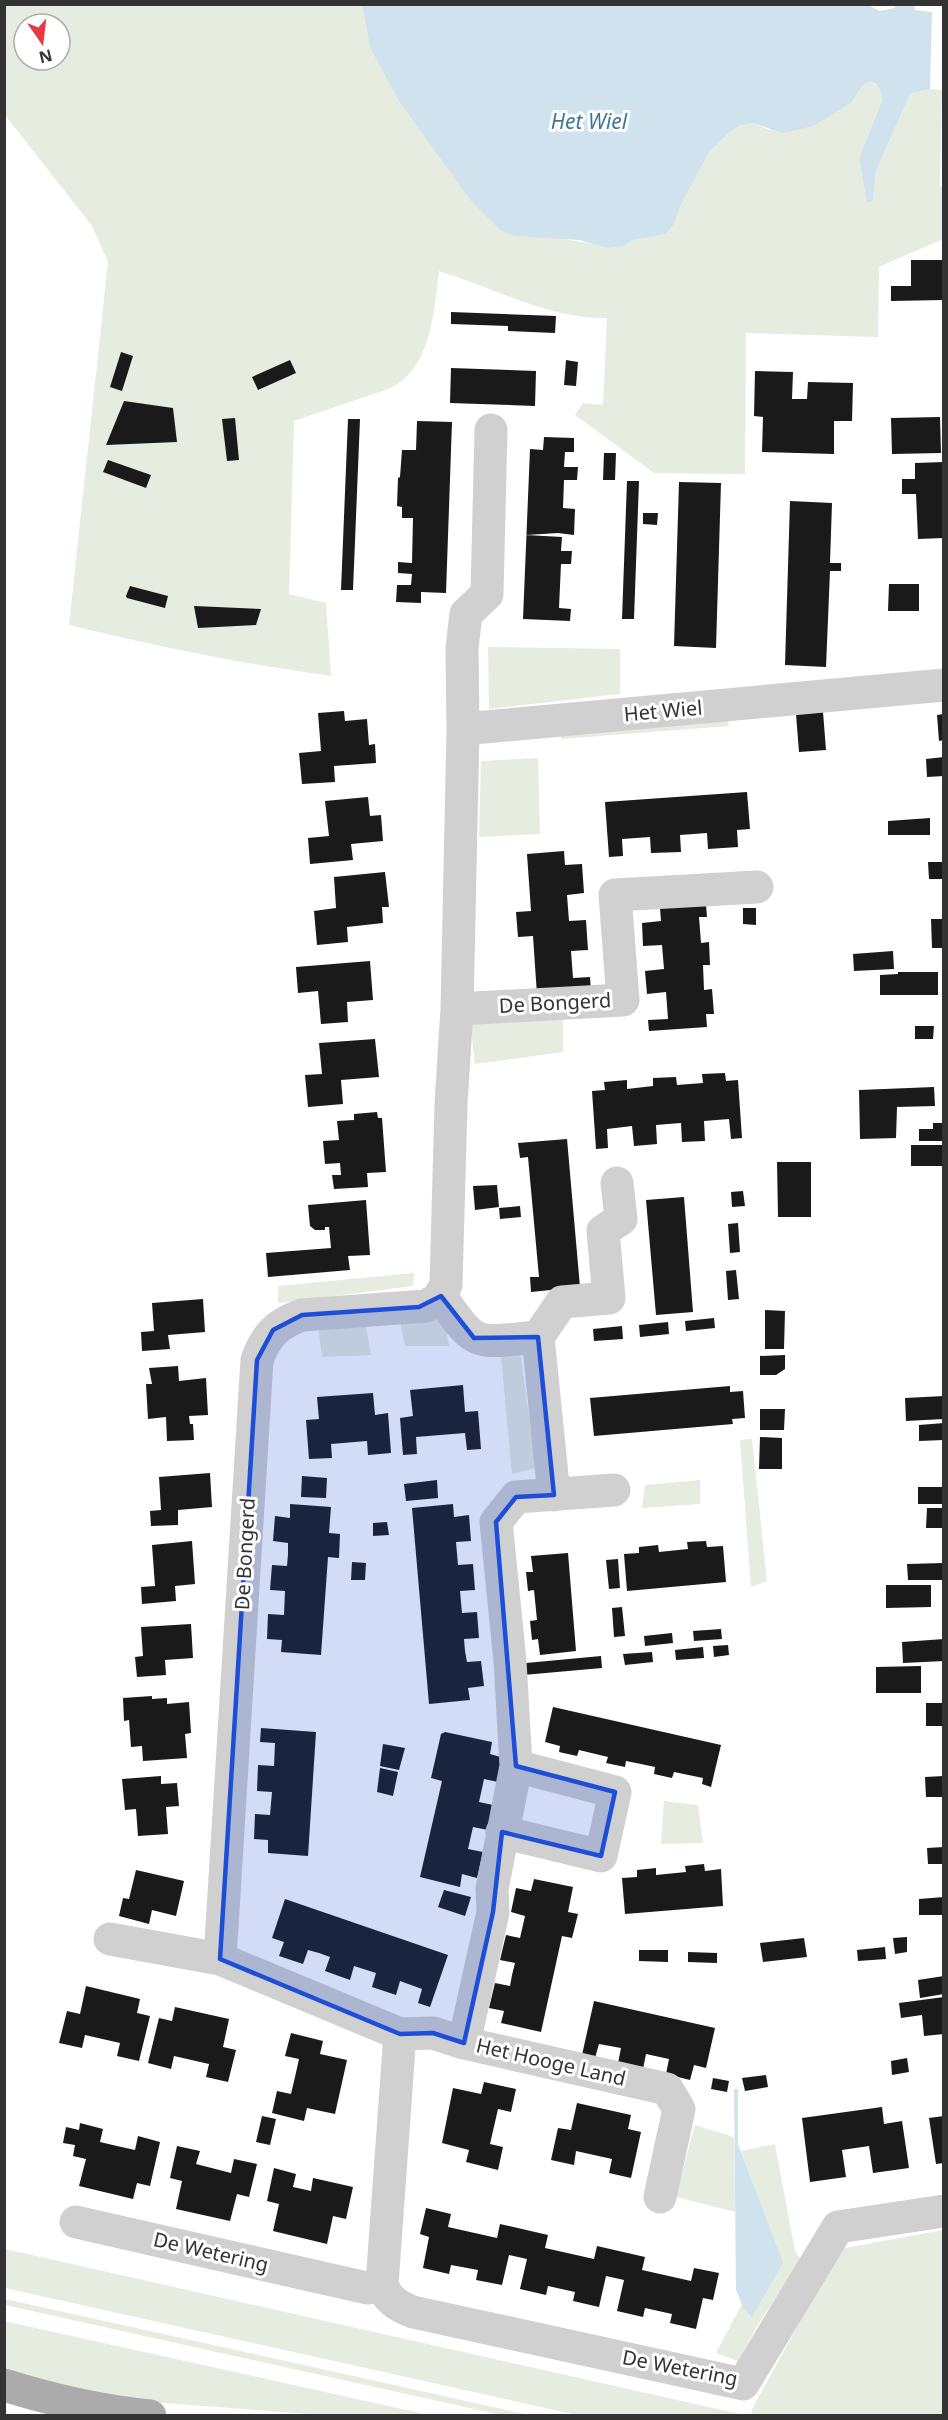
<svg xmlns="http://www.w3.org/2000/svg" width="948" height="2420" font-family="'Noto Sans',sans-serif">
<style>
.green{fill:#e6ecdf;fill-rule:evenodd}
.water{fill:#cfe2ee}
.building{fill:#1a1a1a}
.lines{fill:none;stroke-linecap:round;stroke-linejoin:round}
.minor{stroke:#d0d0d0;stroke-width:33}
.major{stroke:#ababab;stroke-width:33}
.marked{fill:#1d4ed8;fill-opacity:0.2;stroke:#1d4ed8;stroke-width:4.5;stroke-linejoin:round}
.labels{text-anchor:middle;stroke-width:6;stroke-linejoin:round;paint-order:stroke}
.street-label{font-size:20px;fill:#333;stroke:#fff}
.water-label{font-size:21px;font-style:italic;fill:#3f7597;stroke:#fff}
</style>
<rect width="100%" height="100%" fill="#fff"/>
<path class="green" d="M5 5H362L370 48 398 100 472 201 500 230 514 236 553 237 593 244 623 246 634 240 666 234 674 224 681 205 709 152 730 132 739 126 753 123 770 130 851 103 862 86 868 82 874 83 881 92 882 99 859 158 867 202 873 200 876 171 910 94 930 89 942 90 940 186 943 187V239L879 267 878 337 746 333 745 474 654 473 575 415 583 403 603 405 607 318C548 319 495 288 439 271 434 312 431 371 388 389L294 421 289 594 326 603 331 676C243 664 155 646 69 625L108 262 92 226 5 115ZM24 24H60V60H24Z
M488 647 620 649V694L489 709Z
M727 716 729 726 561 739 562 729Z
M538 758 540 834 479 837 481 761Z
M563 1014V1052L475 1064 470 1022Z
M414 1273 413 1286 278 1303V1286Z
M443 1312 449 1346H405L399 1316Z
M318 1326H366L371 1355 322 1357Z
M520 1351 536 1468 512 1474 501 1356Z
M752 1439 767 1581 751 1587 740 1440Z
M700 1480V1504L642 1508 645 1485Z
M664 1801 698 1805 703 1843 661 1844Z
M695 2125 734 2137 735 2212 676 2197Z
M775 2144 795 2251 801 2260 757 2326 738 2361 716 2353 742 2304 782 2264 741 2151Z
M943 2230V2415L752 2416V2409L840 2249Z
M4 2249H5L744 2415H577L5 2288Z
M5 2299 529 2415H501L5 2305Z
M4 2321 429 2415H321L152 2402 95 2394 5 2371Z"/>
<path class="water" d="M868 5 880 11 894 8 896 5H914L915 10 932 12 930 89 910 94 876 171 873 200 867 203 859 158 882 100 881 92 875 83 868 82 862 86 851 103 813 126 783 133 753 123 739 126 730 132 709 152 681 205 674 224 666 234 634 240 623 246 608 248 579 240 514 236 500 230 472 202 398 100 370 48 362 5Z
M734 2089H738V2144L783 2263 752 2317 743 2307 736 2290Z"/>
<path class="building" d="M911 260H944V300L891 301V286H911Z
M451 312 556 316 555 333 508 331V326L451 324Z
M121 352 133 356 122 391 110 387Z
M290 360 296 373 258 390 252 377Z
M566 360 578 362 576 386 564 385Z
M451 368 536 371 535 406 450 403Z
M755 371 793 372 792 399H807L808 382 853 383 852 421H834V454L762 452 763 417 754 416Z
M124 401 173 408 177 442 106 445Z
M940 417 941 453 892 454 891 418Z
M235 418 239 460 227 461 222 419Z
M348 419H360L353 590H341Z
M417 421 452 422 446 593 421 592V603L396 602 397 585H411L412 574 398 573V562L412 563 413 518H402V507L397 506 398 478 400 477 402 450H416Z
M544 437 574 438V452H565L564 467H578L577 480H564L563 508 575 509 574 535 558 533 526 535 562 537 561 551H572L571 564H561L559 608 571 609 570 621 523 619 530 449 543 450Z
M604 453H616L615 480H603Z
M108 460 151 475 146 488 103 472Z
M944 462V538L918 539 916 494H902V479H915V463Z
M627 481H639L634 619H622Z
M679 482 721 483 716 648 674 646Z
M790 501 832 503 830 563H841V571H830L826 667 785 665Z
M643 513H658L657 525 643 524Z
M889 584H919V611H888Z
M130 586 168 596 165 608 127 598 126 596Z
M194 606 261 609 256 625 198 628Z
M344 711 345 721 367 719 369 745 375 744 376 763 334 766 335 782 302 784 299 753 321 751 318 713Z
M823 712 826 750 799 752 796 714Z
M944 714V740L939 741 937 715Z
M944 757V776L927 777 926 759Z
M747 792 750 829 737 830 738 847 708 849 707 833 680 835 681 852 651 853 650 837 622 839 623 856 609 857 605 802Z
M368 797 370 816 381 815 383 841 351 844 353 860 310 864 308 838 329 836 325 801Z
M930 818V835H888V821Z
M564 851 565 865 582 864 584 893 567 895 569 921 586 920 588 950 571 951 573 978 590 977 591 992 537 995 533 936 518 937 516 912 531 911 527 854Z
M928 862H944V879H929Z
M385 872 389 907H382L383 923 347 927 348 942 317 945 314 911 336 908 334 877Z
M706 905 707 917H699L701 943 709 942 710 965H703L704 990 712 989 714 1014H706L707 1027 649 1031 648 1020 668 1019 666 992 647 994 645 971 664 969 662 945 643 946 642 923 661 921 660 908Z
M743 908H756V925L743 924Z
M931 919H944V948H932Z
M893 951 894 969 854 971 853 954Z
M370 961 373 1000 347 1002 348 1022 321 1024 318 991 298 993 296 967Z
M898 972H938V995H880V975L898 974Z
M915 1026H934L933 1039H915Z
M375 1039 379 1077 341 1080 343 1104 308 1107 305 1075 322 1074 319 1043Z
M725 1073 726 1081 738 1080 742 1138 731 1139 729 1119 704 1121 705 1141 682 1142 681 1123 668 1124 656 1125 657 1144 646 1145 634 1146 632 1126 607 1129 608 1148 596 1149 592 1091 605 1090 604 1082 627 1080V1089L653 1086V1078L676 1077 677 1085 703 1083 702 1074Z
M934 1087 935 1106 897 1107 896 1138 860 1139 859 1090Z
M377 1112 378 1118H382L386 1172 367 1173 368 1187 334 1189 332 1175H341L340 1163 325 1164 323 1141 339 1140 337 1121 354 1120V1114Z
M933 1123H944V1141H919V1129H933Z
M567 1139 580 1287 531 1292 530 1277H539L528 1157 520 1158 518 1143Z
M911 1145H944V1166H911Z
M777 1162H811V1217H778Z
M497 1185 499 1207 475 1210 473 1186Z
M743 1191 745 1206 732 1207 731 1192Z
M684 1197 693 1312 656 1315 646 1200Z
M366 1200 370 1255 348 1256 350 1270 268 1277 266 1253 331 1248 329 1227H325V1230H315L310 1226 308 1205Z
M520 1206 521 1217 500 1219 499 1208Z
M738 1223 740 1252 730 1253 728 1224Z
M736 1270 739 1299 728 1300 726 1271Z
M203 1299 205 1332 168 1335 170 1349 142 1351 141 1332 154 1331 152 1303Z
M765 1310 785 1311 784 1349H765Z
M714 1318 715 1328 686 1331 685 1321Z
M668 1322 669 1334 640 1337 639 1325Z
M622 1326 623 1339 594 1341 593 1329Z
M785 1355V1369L776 1375H760V1356Z
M178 1366 179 1381 206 1378 208 1415 189 1416 190 1424H193L194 1440 167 1441 166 1417 148 1419 146 1384H152L149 1368Z
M463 1385 465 1412 478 1411 481 1449 467 1450 465 1433 416 1437 417 1454 403 1455 400 1418 413 1416 410 1390Z
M730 1386V1392L743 1391 745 1418 732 1419 733 1424 594 1436 590 1398Z
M373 1393 375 1415 388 1413 391 1453 368 1455 367 1441 331 1444 332 1458 309 1459 306 1420 319 1419 317 1397Z
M944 1396V1419L906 1421 905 1398Z
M760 1409H785L784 1430H760Z
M944 1423V1440L919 1441V1425Z
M760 1437 782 1438V1469H759Z
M210 1473 212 1507 178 1510V1525L151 1526 150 1511 161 1510 159 1477Z
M302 1476 327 1478 326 1498 301 1497Z
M437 1480 438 1498 406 1501 404 1484Z
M918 1487H944V1504H918Z
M290 1504 331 1507 329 1533 340 1534 339 1558 328 1557 321 1655 281 1652 282 1640 267 1639 268 1614 284 1615 285 1591 270 1590 272 1565 287 1566 288 1554V1543L273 1541 275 1516 290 1518Z
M453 1504 454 1517 469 1515 471 1541 456 1542 458 1565 473 1564 475 1590 460 1591 462 1613 477 1612 479 1638 464 1639 465 1651 467 1662 481 1661 484 1686 468 1688 470 1700 429 1704 412 1508Z
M927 1508H944V1528H926Z
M387 1522 389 1535 373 1536V1523Z
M192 1541 195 1584 175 1586 176 1601 142 1604 141 1587 155 1586 152 1545Z
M706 1541 707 1547 723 1546 726 1582 627 1591 624 1554 639 1553V1547L658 1545 659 1552 688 1549 687 1542Z
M568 1553 576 1651 540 1655 538 1639 532 1640 530 1621 537 1620 534 1590 528 1591 526 1572H533L531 1556Z
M618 1559 620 1588 609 1589 606 1560Z
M352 1562 366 1563 365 1580H351Z
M944 1563V1580H908L907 1564Z
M886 1585H931V1607L886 1608Z
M622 1607 625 1636 614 1637 612 1608Z
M191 1624 193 1658 165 1660 166 1675 137 1677 135 1657 143 1656 141 1627Z
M721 1629 722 1639 694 1641 693 1631Z
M672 1633 673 1643 645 1646 644 1636Z
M944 1639V1661L903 1663 902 1642Z
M728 1645 729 1655 714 1657 713 1646Z
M703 1647 704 1658 676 1660 675 1650Z
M652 1652 653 1662 625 1665 623 1654Z
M601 1656 602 1668 523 1675 526 1663Z
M921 1666V1693H876V1667Z
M152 1696V1699L167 1698V1704L189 1702 191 1733 185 1734 187 1758 143 1761 142 1746 131 1747 129 1720 124 1721 123 1698Z
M926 1703H944V1726H926Z
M553 1707 721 1745 711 1787 702 1784 703 1778 674 1772 672 1778 654 1774 655 1767 641 1764 626 1761 625 1767 606 1763 608 1757 579 1750 577 1756 559 1752 560 1746 545 1742Z
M261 1728 316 1732 308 1856 268 1853V1840L254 1839 255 1814 270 1815 272 1792 257 1791 258 1765 274 1766 275 1743 260 1742Z
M445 1732 492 1742 490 1754 504 1758 498 1782 484 1779 479 1802 493 1805 488 1830 473 1827 468 1849 483 1852 477 1878 462 1874 460 1887 420 1877 442 1781 431 1778 441 1734Z
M383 1744 405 1748 399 1770 380 1766Z
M380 1768 398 1772 393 1796 377 1792Z
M161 1776V1784L177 1783 179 1806 166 1807 168 1834 138 1836 136 1809 125 1810 122 1779Z
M944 1776V1797H926L925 1777Z
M944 1847V1864H928L927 1848Z
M704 1864 705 1871 721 1869 723 1906 625 1914 622 1878 637 1877V1870L656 1868V1875L686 1872 685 1866Z
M136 1870 184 1881 176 1916 152 1910 149 1924 119 1916 123 1898 129 1899Z
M534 1879 573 1887 568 1912 578 1914 572 1938 562 1936 541 2032 501 2023 504 2011 489 2008 495 1983 510 1986 512 1975 515 1963 500 1960 506 1935 520 1938 525 1916 511 1912 516 1888 531 1891Z
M444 1890 471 1897 465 1916 438 1907Z
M944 1897V1915H919V1899Z
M285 1899 448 1955 430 2007 418 2003 422 1989 400 1981 396 1995 372 1987 376 1973 354 1966 350 1980 325 1971 330 1957 319 1953 308 1950 303 1964 279 1956 284 1942 272 1938Z
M907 1937V1952L895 1954 893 1938Z
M804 1938 807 1957 763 1962 760 1943Z
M885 1947 886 1959 858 1961 857 1950Z
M639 1950H668V1962L639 1961Z
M688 1952 717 1953V1963L688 1962Z
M944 1976V1994L920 1998 918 1980Z
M86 1986 140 1999 137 2013 150 2016 139 2061 117 2056 120 2043 85 2035 82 2048 59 2043 67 2011 80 2014Z
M944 1997V2034L924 2036 922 2015 901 2018 899 2003Z
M594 2001 715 2028 706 2068 694 2065 690 2080 666 2074 669 2059 646 2054 643 2069 618 2063 621 2048 599 2044 595 2058 582 2055Z
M175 2007 229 2019 223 2047 236 2050 228 2082 206 2077 209 2064 174 2056 171 2069 148 2063 159 2018 172 2021Z
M291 2033 323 2041 320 2054 347 2060 335 2114 307 2108 304 2121 272 2113 277 2091 291 2094 295 2077 299 2059 285 2056Z
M907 2058 909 2072 892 2075 891 2061Z
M766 2075 768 2087 745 2091 742 2078Z
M713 2078 729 2081 727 2092 711 2089Z
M484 2082 516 2089 511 2112 498 2109 490 2144 503 2147 498 2170 466 2162 469 2150 442 2143 453 2088 481 2094Z
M577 2103 631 2115 628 2129 641 2132 631 2178 609 2173 612 2159 576 2151 574 2165 551 2160 558 2128 571 2130Z
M882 2107 884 2124 902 2121 909 2168 873 2173 869 2146 842 2150 846 2177 810 2182 802 2118Z
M262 2116 276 2119 270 2145 256 2142Z
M944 2116V2163L936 2164 929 2118Z
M80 2123 103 2129 100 2142 117 2146 135 2150 138 2136 160 2142 150 2186 137 2183 133 2199 79 2186 86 2159 73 2156 75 2145 63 2143 66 2127 79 2130Z
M177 2146 200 2151 196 2164 231 2173 234 2159 257 2164 249 2197 237 2194 230 2221 176 2209 182 2181 170 2178Z
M274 2168 296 2174 293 2187 311 2191 313 2178 353 2187 346 2219 333 2216 327 2244 273 2231 279 2204 267 2201Z
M426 2208 451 2214 448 2227 497 2238 500 2224 548 2235 545 2248 594 2259 597 2246 645 2257 642 2270 691 2281 694 2268 719 2273 713 2300 703 2298 696 2329 670 2323 672 2314 645 2308 643 2317 617 2311 624 2280 606 2276 599 2307 573 2301 575 2292 548 2286 546 2295 520 2289 527 2259 509 2255 502 2285 476 2280 478 2270 451 2265 449 2274 423 2268 429 2237 420 2234Z"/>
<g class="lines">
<path class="minor" d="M491 430 487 594 466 614 462 648 463 729 944 685
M457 1009 623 1000 615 895 757 887
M441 1296C476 1350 477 1342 538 1337
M538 1337 562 1302 609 1298 603 1231 621 1219 617 1183
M538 1337 554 1495
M614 1490 516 1497 496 1522 510 1661 516 1766 492 1889 493 1912 464 2043 667 2089 679 2109 660 2197
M502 1832 601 1856 615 1792 516 1766
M110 1939 220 1959 400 2034 382 2284C387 2300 398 2306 413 2312L743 2384 838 2227 944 2211
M220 1959 257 1360C266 1335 277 1324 302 1315L426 1306 438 1299 446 1285 451 1104 457 1009 463 729
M400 2034 433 2033 464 2043
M76 2222 367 2288 382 2284"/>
<path class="major" d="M4 2385C52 2400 100 2411 150 2416"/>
</g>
<path class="marked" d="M441 1296 474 1338 538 1337 554 1495 516 1497 496 1522 516 1766 615 1792 601 1856 502 1832 493 1912 464 2043 433 2033 400 2034 220 1959 257 1360 273 1330 302 1315 419 1307Z"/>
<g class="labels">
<g class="street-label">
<text transform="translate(663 711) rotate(-5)" y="7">Het Wiel</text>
<text transform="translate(555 1003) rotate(-3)" y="7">De Bongerd</text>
<text transform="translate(245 1554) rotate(-87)" y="7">De Bongerd</text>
<text transform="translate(551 2062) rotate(13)" y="7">Het Hooge Land</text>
<text transform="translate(211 2252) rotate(13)" y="7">De Wetering</text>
<text transform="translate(680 2368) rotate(11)" y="7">De Wetering</text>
</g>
<g class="water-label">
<text x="589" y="129">Het Wiel</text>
</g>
</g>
<rect width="948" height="2420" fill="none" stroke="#333333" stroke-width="12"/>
<g transform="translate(42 42) rotate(166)"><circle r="28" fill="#ffffff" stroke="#adadad" stroke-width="1.5"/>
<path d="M0-4.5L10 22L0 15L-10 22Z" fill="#e63946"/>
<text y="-9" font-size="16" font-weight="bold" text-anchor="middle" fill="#333333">N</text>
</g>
</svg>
